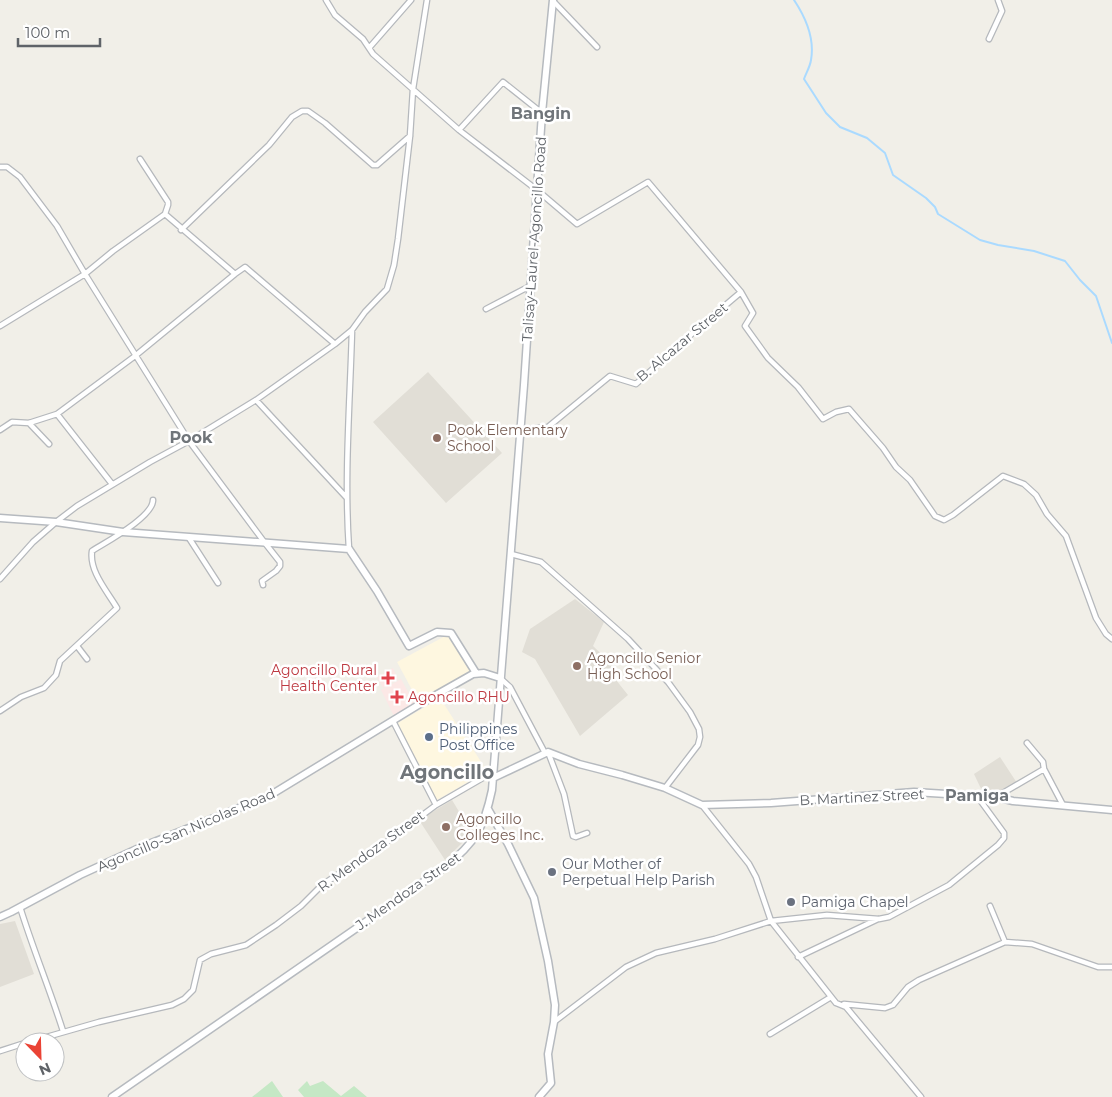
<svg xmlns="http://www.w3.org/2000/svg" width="1112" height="1097" font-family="Montserrat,sans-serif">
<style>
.commercial{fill:#fef7e0}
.education{fill:#e1ded6}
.medical{fill:#fce8e6}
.green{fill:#c5e8c5}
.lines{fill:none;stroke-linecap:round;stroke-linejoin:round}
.stream{stroke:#aadaff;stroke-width:2}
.street-casing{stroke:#b5b8bc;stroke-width:7}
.secondary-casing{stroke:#b6babf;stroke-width:9}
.street{stroke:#fff;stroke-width:4.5}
.secondary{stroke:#fff;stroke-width:6}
.education-dot{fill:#8d6e63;stroke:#fff;stroke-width:2}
.health-dot{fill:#e0444e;stroke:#fff;stroke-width:2}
.service-dot{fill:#5c6f8a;stroke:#fff;stroke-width:2}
.worship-dot{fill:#6b7280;stroke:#fff;stroke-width:2}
.labels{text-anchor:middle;stroke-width:5;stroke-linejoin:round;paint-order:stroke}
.street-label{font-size:14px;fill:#5f6368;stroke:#fff}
.education-label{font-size:14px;fill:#785e54;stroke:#fff;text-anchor:start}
.health-label{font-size:14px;fill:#be3a42;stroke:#fff;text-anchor:end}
.service-label{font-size:14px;fill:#4e5e75;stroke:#fff;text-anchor:start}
.worship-label{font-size:14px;fill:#5b616d;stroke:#fff;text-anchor:start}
.quarter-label{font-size:16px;font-weight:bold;fill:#70757a;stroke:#fff}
.district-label{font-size:19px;font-weight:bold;fill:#70757a;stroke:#fff}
</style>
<rect width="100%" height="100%" fill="#f1efe8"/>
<path class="commercial" d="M449 634 471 671 418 701 397 662Z
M440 698 487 771 435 801 398 723Z"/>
<path class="education" d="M428 372 502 453 446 503 373 422Z
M575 599 604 622 593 646 621 673 616 680 628 695 580 736 535 659 522 652 530 629Z
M1000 757 1017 783 995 796 983 793 974 774Z
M452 800 472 833 445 860 419 820Z
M15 921 34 974 0 987V924Z"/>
<path class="medical" d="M393 668 398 679 383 688 377 677Z
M401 679 414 703 394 716 381 690Z"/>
<path class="green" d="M272 1081 283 1097H252Z
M307 1081 310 1086 323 1081 341 1096 354 1086 367 1097H304L298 1090Z"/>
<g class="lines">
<path class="stream" d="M794 0C806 18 815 38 811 60 810 67 806 73 804 79L826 113 840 127 867 138 885 153 893 175 926 198 935 207 938 214 980 240 998 245 1034 251 1065 261 1080 280 1096 296 1112 343"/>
<g class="street-casing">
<path id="street" d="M326 0 335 15 363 39 373 54 459 130 503 82 542 113
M553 1 597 47
M989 39 1002 11 998 0
M369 48 411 0
M459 130 537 190 577 224 648 182 741 292 753 313 745 326 768 358 798 387 823 419 836 412 849 409 883 448 896 467 910 480 935 516 944 520 953 515 1003 476 1024 484 1036 495 1047 514 1066 536 1096 618 1106 634 1112 639
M140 159 168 202V205L165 214 235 274 245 267 335 344
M0 167H7L20 177 57 226 85 274 189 441 265 543 280 562V566L276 571 262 581 263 585
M181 230 269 145 292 117 302 111H308L325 123 373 165H377L410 136
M486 309 530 286
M0 326 85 274 113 251 165 214
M256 400 346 497
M57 414 112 484
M29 423 49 444
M0 430 12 422 29 423 57 414 135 356 235 274
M520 430 548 427 610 376 636 384 695 331 741 292
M189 538 218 583
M349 549C344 476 350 403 352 330
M511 554 541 562 628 639 668 682 690 712 699 729 700 737 698 745 665 788
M0 579 33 542 56 522 77 506 150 462 189 441 256 400 335 344 352 330 365 312 387 289 394 265 398 239 410 136 413 89 427 0
M77 646 87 659
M500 678 510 687 545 753
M0 711 21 697 44 688 56 675 60 661 117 608C107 591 89 571 92 551 106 542 153 517 153 500
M393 721 436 805
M1027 743 1043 762 1044 769
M548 752 564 794 573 836 576 837 587 833
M996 797 1044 769 1063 805
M702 805 749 864 756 877 771 921 836 1003 846 1007 921 1097
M990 906 1005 942
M20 907C33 949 50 990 63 1031
M798 957 878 919
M844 1004 885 1008 893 1005 908 987 919 980 1005 942 1032 944 1098 967H1112
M554 1022 626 967 656 953 715 939 771 921 827 915 879 919 889 917 949 885 998 845 1004 838V833L977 796
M770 1034 831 997
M29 1042 99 1022 172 1005 184 999 193 990 200 960 211 954 246 945 276 925 301 906 322 885 377 849 436 805 493 772
M0 1051 25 1043"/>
</g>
<g class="secondary-casing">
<path id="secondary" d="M0 518 56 522 123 532 349 549 377 591 409 646 437 632 451 633 476 673
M493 778 548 752 579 764 622 775 665 788 702 805 771 803 914 792 996 797 1013 801 1112 810
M488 809 508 844 534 898 548 961 555 1005 554 1022 548 1054 551 1083 539 1097
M0 917 11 912 80 875 139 848 269 796 420 704 473 674 484 673 500 678
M112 1097 445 867C475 843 484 828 492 790L524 385 542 113 553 0"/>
</g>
<use href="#street" class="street"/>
<use href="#secondary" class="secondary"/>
</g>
<g class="education-dot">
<circle cx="437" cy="438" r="5"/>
<circle cx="577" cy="666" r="5"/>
<circle cx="446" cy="827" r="5"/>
</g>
<g class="health-dot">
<path d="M385.5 670.5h5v5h5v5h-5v5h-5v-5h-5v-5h5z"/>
<path d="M394.5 689.5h5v5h5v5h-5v5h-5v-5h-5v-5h5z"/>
</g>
<circle class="service-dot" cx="429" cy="737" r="5"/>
<g class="worship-dot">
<circle cx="552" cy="872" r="5"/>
<circle cx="791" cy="902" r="5"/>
</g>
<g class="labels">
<g class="street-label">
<text transform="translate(534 239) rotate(-86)" y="5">Talisay-Laurel-Agoncillo Road</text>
<text transform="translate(682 342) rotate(-40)" y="5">B. Alcazar Street</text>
<text transform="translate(862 797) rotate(-3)" y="5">B. Martinez Street</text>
<text transform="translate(186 830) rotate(-23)" y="5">Agoncillo-San Nicolas Road</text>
<text transform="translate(371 851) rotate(-36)" y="5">R. Mendoza Street</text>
<text transform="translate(408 891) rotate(-35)" y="5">J. Mendoza Street</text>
</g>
<g class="education-label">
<text x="447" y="435">Pook Elementary<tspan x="447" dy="16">School</tspan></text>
<text x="587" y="663">Agoncillo Senior<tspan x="587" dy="16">High School</tspan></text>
<text x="456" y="824">Agoncillo<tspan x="456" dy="16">Colleges Inc.</tspan></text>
</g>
<g class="health-label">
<text x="377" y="675">Agoncillo Rural<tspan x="377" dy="16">Health Center</tspan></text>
<text x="408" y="702" text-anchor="start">Agoncillo RHU</text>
</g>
<g class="service-label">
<text x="439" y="734">Philippines<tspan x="439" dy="16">Post Office</tspan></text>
</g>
<g class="worship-label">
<text x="562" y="869">Our Mother of<tspan x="562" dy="16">Perpetual Help Parish</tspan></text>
<text x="801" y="907">Pamiga Chapel</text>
</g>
<g class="quarter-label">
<text x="541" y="119">Bangin</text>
<text x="191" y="443">Pook</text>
<text x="977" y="801">Pamiga</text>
</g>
<g class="district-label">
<text x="447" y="779">Agoncillo</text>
</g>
</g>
<g transform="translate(40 1057) rotate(157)"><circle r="24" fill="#ffffff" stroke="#bfc1c3"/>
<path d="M0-4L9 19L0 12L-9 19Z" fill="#ea4335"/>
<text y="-8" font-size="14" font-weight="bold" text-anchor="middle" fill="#5f6368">N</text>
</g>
<path d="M18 38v8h82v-8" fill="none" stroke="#5f6368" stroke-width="2.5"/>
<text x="25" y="38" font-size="15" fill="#5f6368" stroke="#ffffff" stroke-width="4" paint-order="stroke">100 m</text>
</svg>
